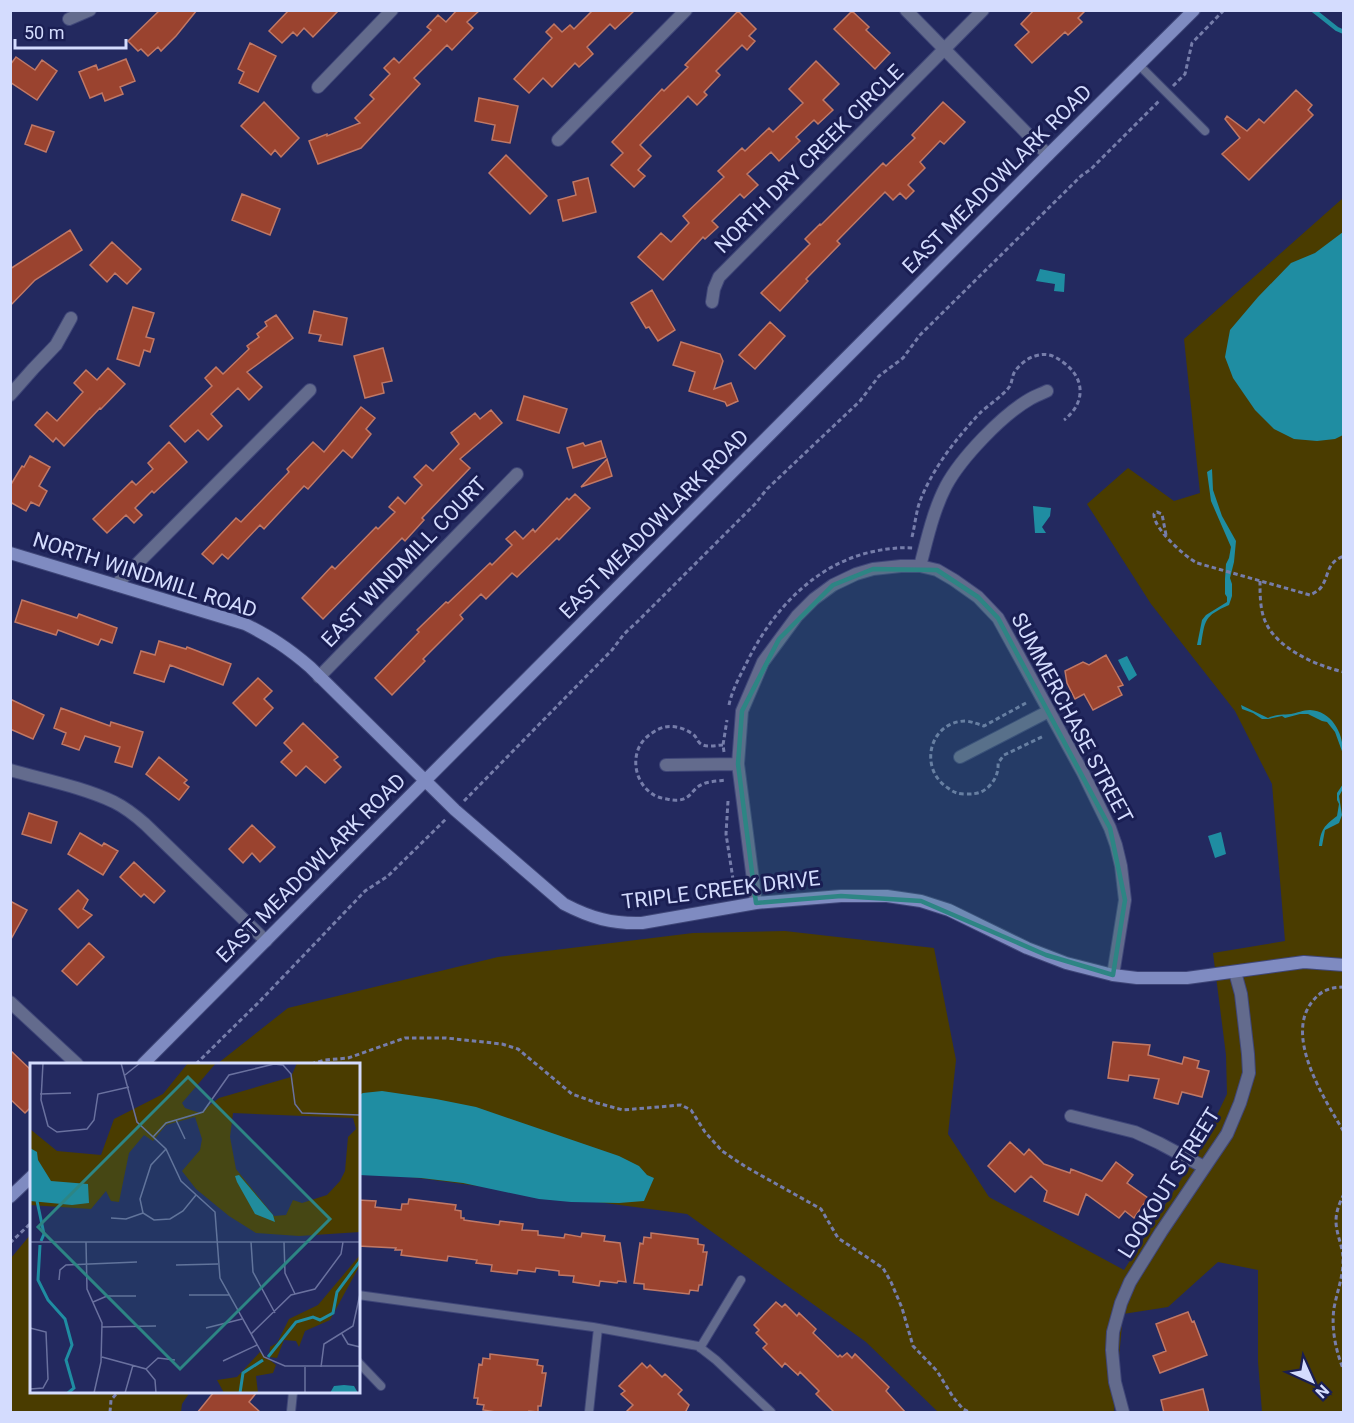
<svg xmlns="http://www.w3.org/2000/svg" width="1354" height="1423" font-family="Roboto,sans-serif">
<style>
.green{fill:#4a3c00}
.water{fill:#1f8da2}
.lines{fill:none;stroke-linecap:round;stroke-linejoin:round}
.stream{stroke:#1f8da2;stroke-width:4.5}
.building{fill:#9a432f;stroke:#c07866;stroke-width:1.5}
.lane-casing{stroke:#3f4678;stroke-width:10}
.street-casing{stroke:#3f4678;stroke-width:14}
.secondary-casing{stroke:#3f4678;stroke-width:14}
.path{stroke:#767daa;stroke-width:3;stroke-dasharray:4.5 3;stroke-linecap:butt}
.lane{stroke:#636b8d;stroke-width:8}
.street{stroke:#636b8d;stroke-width:12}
.secondary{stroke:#7f8bc1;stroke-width:12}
.marked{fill:#2d8584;fill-opacity:0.2;stroke:#2d8584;stroke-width:4.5;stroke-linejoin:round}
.labels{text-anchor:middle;stroke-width:6;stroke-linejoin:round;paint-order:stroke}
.street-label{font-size:21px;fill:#d4dcfe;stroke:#1a1e53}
.inset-river{fill:none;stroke:#1f8da2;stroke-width:3}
.inset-road{fill:none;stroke:#6a719f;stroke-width:1.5}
.view{fill:#2d8584;fill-opacity:0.15;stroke:#2d8584;stroke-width:3}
.inset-edge{fill:none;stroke:#d4dcfe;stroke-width:3}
</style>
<rect width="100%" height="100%" fill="#23295f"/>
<path class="green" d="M1343 198V1412H1262L1258 1362V1270L1218 1262 1168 1307 1123 1314 1114 1412H938L866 1342 687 1214 374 1172H359L358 1064H217L288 1008 498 957 693 933 785 931 934 948 956 1060 948 1134 989 1197 1124 1270 1201 1148 1227 1094 1226 1055 1213 953 1285 941 1272 784 1235 711 1151 604 1087 504 1128 468 1174 501 1200 493 1184 339Z
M31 1234 32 1392H190L182 1404 181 1412H11V1258Z"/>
<path class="water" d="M1343 232V435L1335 439 1317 441 1294 439 1274 429 1255 410 1233 378 1225 357 1230 330 1258 297 1291 263 1315 253Z
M1040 269 1065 274 1064 292 1054 291 1055 284 1036 281Z
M1212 469 1213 490 1222 516 1236 541 1234 562 1230 578 1232 584V596L1229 605C1204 616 1205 620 1201 645H1197L1202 620 1206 615 1227 602V597L1225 594V579L1226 564 1229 558 1231 547 1211 501 1207 472Z
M1033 506 1051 508 1050 516 1042 527 1046 533H1035Z
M1127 656 1137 675 1129 681 1118 660Z
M1241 705 1268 718C1276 714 1283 715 1291 714 1297 713 1303 710 1310 710 1332 711 1344 734 1343 754L1335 732 1327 722 1322 721 1308 714H1300L1285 718 1282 716 1268 719H1262L1253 713 1242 709Z
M1343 784V789L1339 796 1342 815 1339 823 1325 830 1322 846H1319C1321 829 1324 826 1337 816L1339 804 1337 800V793Z
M1221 832 1226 854 1215 858 1208 836Z
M382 1091 436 1099 476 1107 619 1156 639 1166 647 1175 654 1178 644 1201 619 1203 571 1202 539 1199 463 1183 421 1178 359 1175V1095L363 1093Z"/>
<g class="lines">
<path class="stream" d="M1313 10 1337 29 1344 32"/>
</g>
<path class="building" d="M160 10H197L176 36 161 51 158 47 148 56 141 49 138 51 128 41Z
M289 10H339L313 37 304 28 297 36 293 32 282 43 269 31Z
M457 10H480L467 22 473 28 452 50 447 45 414 78 420 84 361 148 318 164 309 141 327 134V136L360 123 355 118 374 99 370 95 390 74 384 68 394 58 399 63 431 30 427 27 438 15 446 22Z
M593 10H635L615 29 610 24 587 47 593 54 579 67 575 63 552 87 543 78 529 93 514 79 552 38 546 32 554 24 562 32 570 25 574 29Z
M1034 10H1086L1078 18 1082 22 1068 35 1065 32 1032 63 1015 45 1029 32 1021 24Z
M738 11 756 29 749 36 755 41 747 50 742 45 716 71 720 75 704 92 707 95 697 105 688 96 640 145 651 156 638 170 645 176 634 187 611 165 623 153 612 142 662 89 664 91 688 67 685 65Z
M852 11 869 27 866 30 890 53 875 69 834 29Z
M250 43 276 56 258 92 239 83 244 72 238 69Z
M16 57 35 70 42 60 57 71 37 100 10 82V65Z
M126 59 135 81 120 87 123 94 105 101 102 93 90 98 79 72 96 65 98 70Z
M816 61 839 84 823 100 833 110 818 124 814 120 796 137 800 141 779 161 771 152 747 174 758 185 744 198 740 194 712 221 718 227 705 239 703 237 663 280 638 257 661 233 671 242 689 223 683 216 724 177 718 171 742 148 745 151 769 128 773 132 803 103 789 89Z
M1296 90 1312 105 1308 110 1313 115 1249 180 1222 154 1240 138 1225 119 1227 116 1247 131 1259 119 1264 123Z
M479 98 518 106 510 143 492 140 495 125 475 121Z
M264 102 299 138 281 157 275 150 271 155 241 126Z
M943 102 965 122 944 144 940 141 920 162 925 168 908 185 914 191 906 199 900 193 893 200 885 192 837 241 840 244 806 279 808 281 780 311 761 293 810 244 805 239 820 224 821 225 883 163 886 166 915 138 912 135Z
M32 125 54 132 46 152 25 144Z
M506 155 547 196 530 214 489 173Z
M588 178 596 212 563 221 558 200 576 195 573 182Z
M242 194 280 209 270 235 232 220Z
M70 230 82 250 35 280 10 306V269Z
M112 242 141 269 127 284 115 273 107 282 90 265Z
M652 290 675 330 658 341 649 327 646 328 631 303Z
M133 307 154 313 146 337 154 339 150 352 144 350 139 366 117 359Z
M314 311 347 318 342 345 319 341 321 335 309 333Z
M276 315 293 338 247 372 262 387 249 400 238 388 211 414 222 426 208 440 198 430 185 442 170 426 212 386 205 378 216 367 223 374 249 349 247 346 259 337 257 334 267 326 265 322Z
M770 322 785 336 755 369 739 355Z
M681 342 720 354 723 361 714 389 731 383 738 401 727 406 725 402 689 391 695 372 673 365Z
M383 348 392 381 382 383 384 393 365 398 354 356Z
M108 368 125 384 101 409 100 408 64 446 56 438 53 442 35 425 47 412 57 421 83 392 74 383 86 370 97 380Z
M524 396 567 409 559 433 517 420Z
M361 407 375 418 366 429 371 434 352 458 343 450 308 489 304 486 264 529 260 525 228 559 222 554 213 564 202 554 236 518 241 522 289 472 287 469 313 442 324 452Z
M491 410 502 423 460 459 470 468 422 518 424 520 405 541 402 538 323 619 302 598 332 566 335 569 376 527 378 529 395 512 389 507 398 497 405 504 422 485 414 477 426 465 433 471 459 444 451 433 475 413 480 419Z
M601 441 606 457 573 468 567 448 583 443 585 446Z
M169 442 187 462 154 493 152 491 135 508 142 515 134 523 126 515 107 533 93 519 132 481 136 485 153 469 148 463Z
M30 456 50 467 39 486 47 491 39 506 31 502 26 511 10 502V486L22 466 24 467Z
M607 459 612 476 581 487Z
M575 494 590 508 559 540 557 538 517 577 512 573 486 599 481 594 460 615 463 619 423 659 425 661 392 695 375 678 419 632 417 630 446 602 448 603 490 563 492 565 512 545 506 539 515 531 523 539 533 529 535 532 567 498 569 500Z
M22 600 77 618 79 614 117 628 112 643 101 639 98 645 58 630 56 635 15 622Z
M159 641 186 649 187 647 231 664 223 685 170 665 164 682 134 673 141 651 155 655Z
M1106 655 1123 685 1118 687 1122 695 1093 710 1084 694 1075 699 1067 683 1065 671 1083 662 1089 665Z
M258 678 272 691 264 699 273 708 256 726 233 703Z
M10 699 44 715 33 739 10 729Z
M61 708 110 726 111 722 143 732 132 767 115 762 120 747 85 736 79 750 62 744 66 733 54 728Z
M303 723 338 757 334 760 341 767 325 783 306 766 296 776 281 762 292 751 284 743Z
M159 757 187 780 184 783 189 787 179 800 146 774Z
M29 813 57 822 51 843 22 834Z
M252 825 275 847 260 862 252 853 243 863 229 849Z
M80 833 102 846 104 843 118 851 103 875 68 854Z
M134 862 165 891 154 903 144 894 141 897 120 877Z
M78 890 88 900 83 909 92 915 78 928 59 909Z
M10 901 27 910 10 941Z
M89 943 104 957 77 985 62 971Z
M1113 1042 1150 1045 1148 1055 1182 1064 1184 1057 1199 1061 1197 1068 1209 1071 1202 1097 1182 1092 1178 1104 1154 1098 1159 1079 1129 1075 1128 1081 1108 1078Z
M10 1050 32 1071V1106L25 1113 10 1099Z
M1010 1142 1024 1155 1029 1149 1044 1164 1070 1173 1071 1169 1102 1181 1116 1162 1133 1175 1127 1183 1148 1198 1134 1218 1125 1211 1119 1218 1086 1194 1078 1215 1044 1201 1047 1191 1031 1176 1015 1192 988 1166Z
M409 1199 456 1205 455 1210 461 1211V1218H464V1220L499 1225 500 1221 523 1224 522 1230 538 1231V1235L564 1238 565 1234 581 1237 582 1233 605 1236 604 1241 620 1243 626 1282 618 1281 617 1283 600 1281 599 1286 573 1282 574 1276 559 1275V1271L536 1268 535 1272 518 1270 517 1274 491 1271 492 1265 476 1263 477 1260 448 1256 447 1261 401 1255 402 1250H395L396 1248 358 1246V1200L376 1201 375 1207 401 1210 402 1204H408Z
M651 1233 698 1239V1244L704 1245 703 1252H707L702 1285H699L698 1291 690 1290 689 1294 644 1289V1284L634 1283 640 1243 643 1244 644 1237 651 1238Z
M776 1302 782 1307 785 1304 797 1316 799 1313 816 1329 813 1333 838 1357 840 1355 842 1357 847 1353 852 1358 855 1354 889 1387 886 1391 906 1413H835L816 1394 819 1391 800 1372 798 1375 785 1363 782 1367 763 1348 767 1344 756 1333 759 1330 754 1325Z
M1188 1312 1192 1322 1194 1321 1207 1355 1160 1373 1153 1356 1166 1351 1156 1324Z
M490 1354 538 1360 537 1365 543 1366 542 1373H546L541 1406H538V1412L529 1411V1413H502L483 1410 484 1405 477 1404 478 1398H474L479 1364 482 1365 483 1358 490 1359Z
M642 1363 647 1368 650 1365 662 1377 665 1374 682 1390 678 1394 689 1405 685 1413H625L633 1405 621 1394 625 1391 619 1386Z
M1203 1389 1209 1413H1164L1161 1400Z
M214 1392H257L249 1402 261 1413H197Z"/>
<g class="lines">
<g class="lane-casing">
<path id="lane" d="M1139 65 1205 131
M358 1295 593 1327 698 1346 716 1360 771 1412
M700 1348 741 1280
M358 1362 381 1386
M291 1412 293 1392
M589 1412 598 1328"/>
</g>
<g class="street-casing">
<path id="street" d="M906 10 1048 155
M69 19 90 10
M318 87 392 10
M558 140 686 10
M712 302 714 289 719 277 983 10
M10 395 33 369 56 345 71 318
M920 566C927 540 933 511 946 486 961 458 1002 415 1030 399 1035 396 1041 394 1047 391
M116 585 310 390
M319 677 517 474
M960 757 1049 711
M666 765 738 764
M10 770C45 780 82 787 114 802 126 808 136 816 145 824L266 941
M756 903 738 764 742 711 763 662 797 616 814 599 833 585 856 574 873 569 901 566H920L937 570 954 580 978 597 998 618 1083 773 1110 828 1116 845 1121 866 1125 900 1113 975
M10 1002 77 1064
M1071 1116 1135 1132 1159 1143 1204 1167
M1123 1412 1115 1382 1112 1350 1113 1332 1121 1303 1130 1282 1161 1232 1227 1134 1240 1103 1249 1073 1248 1054 1241 994 1235 972"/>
</g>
<g class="secondary-casing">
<path id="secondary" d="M10 553 245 624C271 637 288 648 310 667L455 810 564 904C591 918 612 924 642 923L756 903 841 896H887L921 901 949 910 1027 948 1066 963 1113 975 1137 978H1187L1304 962 1344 965
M143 1064 1048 155 1194 10
M10 1197 32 1176"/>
</g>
<path class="path" d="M1173 86 1185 74 1192 43 1224 10
M1166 535 1162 514 1157 512 1154 514C1153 528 1184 556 1197 563L1310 595C1314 593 1319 591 1322 586 1330 573 1326 563 1344 556
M912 537C915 525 916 512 920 501 933 468 955 440 979 414 987 406 1004 395 1010 386 1012 382 1012 377 1014 373 1018 366 1027 358 1035 356 1047 352 1055 356 1064 363 1086 379 1085 404 1064 420
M1260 581C1260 595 1260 611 1266 623 1278 649 1317 666 1344 672
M1026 703 984 726C978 724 973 722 966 721 929 721 918 769 948 788 953 792 958 794 965 794 972 794 977 794 983 791 993 785 999 774 998 763L1004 755 1044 736
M729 705C732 690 740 676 747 662 772 611 814 565 871 552 885 549 898 547 913 548
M723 745C717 745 707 748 701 744 698 742 697 739 695 736 687 729 675 725 665 727 659 728 653 732 648 736 629 751 633 783 654 795 658 798 667 799 672 800 692 802 690 789 703 784 710 781 719 781 726 780
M724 752 723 745 727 720
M464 801 612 650 624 634 637 622 755 504 767 489 860 401 879 376 903 358 920 335 1081 176 1091 169 1160 100
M728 801 726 834 733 879
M1344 987C1330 987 1320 991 1312 1002 1284 1037 1325 1100 1344 1132
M196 1064 260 1001 365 891 388 876 447 818
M311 1064 325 1060 348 1058 405 1038H446L502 1044 518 1049 572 1094 597 1103 623 1110 681 1105 691 1110 705 1132 722 1151 746 1167 821 1209 838 1238 883 1268 891 1282 902 1308 913 1346 937 1371 953 1397 963 1409 969 1412
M1344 1194C1340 1202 1336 1211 1336 1221 1336 1235 1344 1248 1343 1262 1343 1277 1337 1292 1334 1308 1331 1329 1336 1352 1344 1371
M10 1243 32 1222
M110 1412 111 1400 118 1392"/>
<use href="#lane" class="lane"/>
<use href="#street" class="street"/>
<use href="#secondary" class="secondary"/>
</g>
<path class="marked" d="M873 569 937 570 978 597 998 618 1110 828 1125 900 1113 975 1046 955 921 901 841 896 756 903 738 764 742 711 779 639 833 585Z"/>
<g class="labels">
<g class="street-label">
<text transform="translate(809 159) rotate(-45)" y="7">NORTH DRY CREEK CIRCLE</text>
<text transform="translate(997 179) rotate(-45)" y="7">EAST MEADOWLARK ROAD</text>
<text transform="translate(654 524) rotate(-45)" y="7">EAST MEADOWLARK ROAD</text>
<text transform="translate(404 562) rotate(-46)" y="7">EAST WINDMILL COURT</text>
<text transform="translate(145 575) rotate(18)" y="7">NORTH WINDMILL ROAD</text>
<text transform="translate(1072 718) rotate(62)" y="7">SUMMERCHASE STREET</text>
<text transform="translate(311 868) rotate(-45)" y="7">EAST MEADOWLARK ROAD</text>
<text transform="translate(721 890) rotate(-7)" y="7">TRIPLE CREEK DRIVE</text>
<text transform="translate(1169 1183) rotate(-58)" y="7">LOOKOUT STREET</text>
</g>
</g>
<g transform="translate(30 1063)">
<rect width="330" height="330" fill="#23295f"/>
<path d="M158 0H186L152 40 155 45 170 50 189 35 261 14 267 0H330V169L269 173 226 170 199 153 166 126 152 108 170 87 172 76 165 54 136 62 123 78 114 72 99 90 89 139 81 138 76 128 61 146 0 142V66L27 88 71 92 84 56 133 31ZM203 50 323 55 326 66 318 74 315 108 310 118 297 132 272 140 263 137 256 152 244 153 206 106 200 74ZM330 192V202L300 257 275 268 269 284 266 278 254 277 247 295 239 294 240 284 247 280 259 256 288 242ZM230 289 246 302 243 310 226 313 228 330H194L187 317 207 314Z" fill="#4a3c00" fill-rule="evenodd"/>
<path d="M0 85 7 89 8 97 21 118 58 121 59 140 42 142 0 138ZM209 112 243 152 245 159 225 151 207 119 205 113ZM314 322 324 323 328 330H300L304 323Z" fill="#1f8da2"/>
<path class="inset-river" d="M7 138 14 171 11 178M10 182 8 217 18 237 35 256 42 282 36 297 44 325 38 330M238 294 266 259 283 254 290 257 303 250 307 229 330 198M210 330 213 310 233 297"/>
<path class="inset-road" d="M13 0 11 37 18 63 27 69 57 66 64 57 68 31 99 24M91 0 107 59 136 86 151 118 185 149 190 215 234 294 255 303H330M95 12 110 0M10 31 41 30M146 57 155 76M123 74 136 60 173 49 199 12 244 1 253 2 261 11 265 41 272 50 330 52M136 86 121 102 110 136 113 150 124 157 140 156 153 148 166 132M81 155 96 156 113 150M0 179H330M56 179 57 226 72 260 71 299 64 330M221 179 223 209 245 250M254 179 255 210 265 231M146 202 188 201M29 217 30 207 36 202 107 199M159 232H200M63 239 77 233H106M72 264 126 263M0 265 16 269 18 316 13 325 0 326M176 265 212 256M221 271 261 232 285 226 311 191 313 179M312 271 318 281 330 284M72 294 116 306 125 317 126 330M193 298 227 282M275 304V330M291 304 294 281 323 263 330 231M116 306 128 295 145 297M95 330 103 302"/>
<path class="view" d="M158 14 300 156 150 306 8 164Z"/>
<rect width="330" height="330" class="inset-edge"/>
</g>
<rect width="1354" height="1423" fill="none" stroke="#d4dcfe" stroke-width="24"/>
<g transform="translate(1312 1381) rotate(135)" stroke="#1a1e53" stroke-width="4.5" paint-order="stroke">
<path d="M0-4.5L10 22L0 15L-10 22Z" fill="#d4dcfe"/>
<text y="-9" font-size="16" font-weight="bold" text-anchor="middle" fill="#d4dcfe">N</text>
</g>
<path d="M15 39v9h111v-9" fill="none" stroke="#d4dcfe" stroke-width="3"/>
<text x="24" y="39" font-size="18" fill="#d4dcfe" stroke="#1a1e53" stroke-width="4.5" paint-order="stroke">50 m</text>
</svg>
